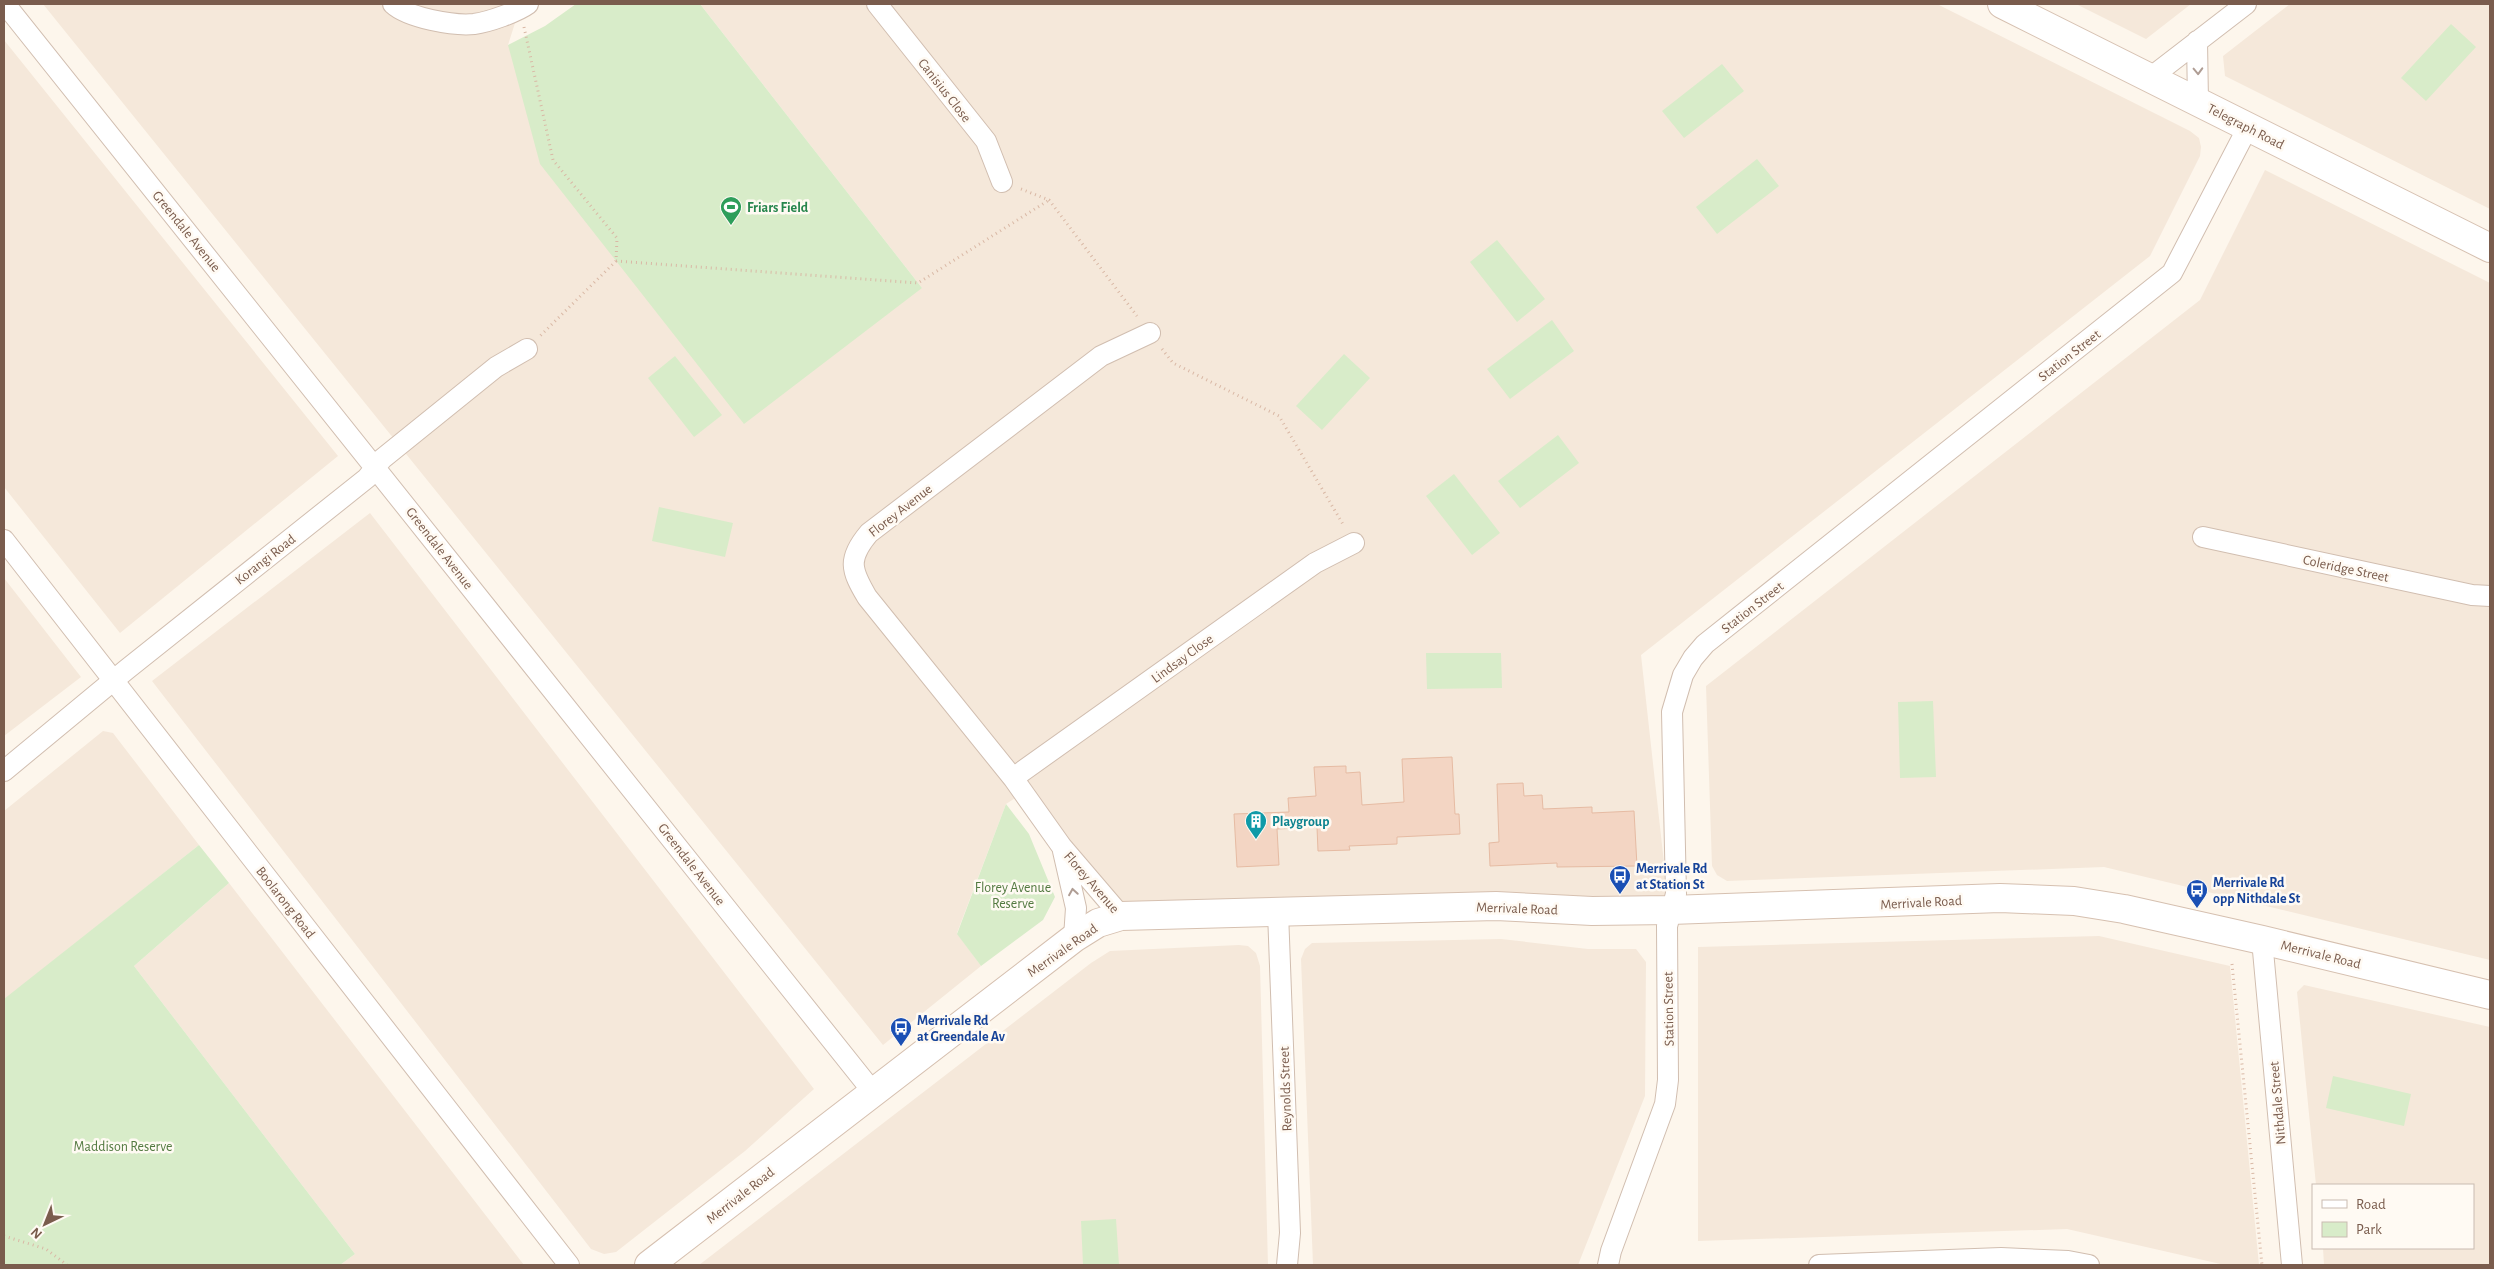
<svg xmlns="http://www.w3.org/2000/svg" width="2494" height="1269" font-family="'Alegreya Sans',sans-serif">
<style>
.residential{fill:#f5e8da}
.green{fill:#d8ecc9}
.building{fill:#f3d5c3;stroke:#e6bba3}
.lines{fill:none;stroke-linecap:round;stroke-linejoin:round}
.street-casing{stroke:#d1beb0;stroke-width:22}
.secondary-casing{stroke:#d6c0b0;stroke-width:30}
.path{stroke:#d9b8a5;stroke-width:3;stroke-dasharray:1 4;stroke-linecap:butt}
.street{stroke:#fff;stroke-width:20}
.secondary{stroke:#fff;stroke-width:28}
.oneway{stroke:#af9d94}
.labels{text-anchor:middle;stroke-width:5;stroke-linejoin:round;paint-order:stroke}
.street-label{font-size:14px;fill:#7a5c4d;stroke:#fffaf3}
.leisure-label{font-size:14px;font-weight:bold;fill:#27864d;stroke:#fffaf3;text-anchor:start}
.culture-label{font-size:14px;font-weight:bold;fill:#0d838f;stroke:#fffaf3;text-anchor:start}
.transit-label{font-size:14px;font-weight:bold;fill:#164399;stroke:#fffaf3;text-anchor:start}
.park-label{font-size:14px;fill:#537a41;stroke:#fffaf3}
</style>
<rect width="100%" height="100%" fill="#fdf6ec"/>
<path class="residential" d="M43 4H521L508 45 922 288 700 4H1937L2190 131 2199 138 2201 147 2200 156 2150 256 1641 655 1664 863 1666 907 1122 910 1026 791 1006 804 957 933 981 966 883 1045Z
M2076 4H2191L2146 39Z
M2290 4H2490V209L2225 76 2223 56Z
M4 40 338 456 120 633 4 487Z
M2265 170 2490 283V960L2104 867 1727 881 1717 875 1712 866 1706 686 2200 300Z
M370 513 814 1089 745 1151 616 1252 604 1254 591 1249 152 681Z
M4 578 81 677 4 736Z
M103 731 113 733 199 845 4 1000V811Z
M229 883 524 1265H340L355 1254 134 966Z
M2099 936 2230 966 2259 1265H2225L2067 1229 1698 1241V947Z
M1501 939 1588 949H1636L1646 962 1645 1096 1578 1265H1313L1301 959 1305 949 1312 943Z
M1239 945 1248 946 1256 953 1260 966 1268 1265H699L1091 963 1110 951Z
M2304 985 2490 1027V1265H2324L2323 1248H2473V1185H2316L2297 992Z"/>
<path class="green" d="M576 4H700L922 288 744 424 540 164 508 45 545 26Z
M2451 24 2476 47 2426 101 2401 78Z
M1722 64 1744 91 1684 138 1662 111Z
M1757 159 1779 186 1717 234 1696 207Z
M1497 240 1545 299 1517 322 1470 262Z
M1552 320 1574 351 1510 399 1487 369Z
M1344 354 1370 378 1322 430 1296 406Z
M675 356 722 415 694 437 648 378Z
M1558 435 1579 463 1520 508 1498 481Z
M1454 474 1500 533 1472 555 1426 496Z
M659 507 733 523 725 557 652 541Z
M1426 653H1501L1502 688 1427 689Z
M1933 701 1936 777 1900 778 1898 702Z
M1006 804 1029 834 1055 897 1043 920 981 966 957 934Z
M199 845 229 883 134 966 355 1254 340 1265H4V999Z
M2333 1076 2411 1094 2404 1126 2326 1108Z
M1116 1219 1119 1265H1083L1081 1221Z"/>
<path class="building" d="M1452 757 1455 814H1459L1460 834 1397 837V844L1349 846 1350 850 1318 851 1317 827 1277 829 1279 865 1237 867 1234 814 1289 812 1288 798 1316 796 1314 767 1346 766V773L1360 772 1362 805 1404 802 1402 759Z
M1523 783 1524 796 1542 795 1543 809 1592 807V813L1634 811 1637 866 1557 867V863L1490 866 1489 843 1499 842 1497 784Z"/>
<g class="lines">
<g class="street-casing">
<path id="street" d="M5 4 873 1092
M393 4C408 18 454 26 474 24 489 22 517 12 528 4
M877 4 986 141 1002 182
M2197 41 2198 102
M2150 78 2246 4
M2203 537 2472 595 2490 596
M4 540 569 1265
M4 771 126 670 367 478 382 459 496 367 527 349
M1013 778 1315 563 1354 543
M1063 851 1076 908 1074 938
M1278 912 1290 1233 1287 1265
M1121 916 1062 847 1013 778 867 597C851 570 847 559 869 533L1101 356 1150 333
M2262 940 2292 1265
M1608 1265 1611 1251 1665 1104 1668 1080 1667 926 1676 894 1672 712 1683 675 1693 658 1705 644 2172 273 2248 127
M1819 1265 2001 1258 2068 1261 2089 1265"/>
</g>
<g class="secondary-casing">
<path id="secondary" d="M2002 4 2490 248
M649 1265 1074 938 1098 923 1121 916 1496 906 1592 911 1671 910 2000 898 2074 901 2124 909 2262 940 2490 995"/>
</g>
<path class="path" d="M524 27 553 160 617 238 616 261 540 336
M1021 189 1049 200 1137 316
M616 261 918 283 1049 200
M1162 349 1173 363 1279 416 1344 526
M2232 964 2262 1265
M4 1236 46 1249 67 1265"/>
<use href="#street" class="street"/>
<use href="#secondary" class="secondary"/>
</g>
<defs><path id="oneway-chevron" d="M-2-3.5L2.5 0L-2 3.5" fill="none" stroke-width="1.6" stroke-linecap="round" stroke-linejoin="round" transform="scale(1.25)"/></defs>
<g class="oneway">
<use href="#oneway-chevron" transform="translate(2198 71) rotate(88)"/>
<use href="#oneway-chevron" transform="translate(1073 892) rotate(-99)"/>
</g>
<defs>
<g id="stadium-pin" transform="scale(1.125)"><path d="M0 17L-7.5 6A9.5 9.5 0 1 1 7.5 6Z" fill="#2e9e5b" stroke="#fffaf3"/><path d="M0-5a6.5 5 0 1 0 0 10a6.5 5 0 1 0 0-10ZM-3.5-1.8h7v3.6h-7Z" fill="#fff"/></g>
<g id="building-pin" transform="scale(1.125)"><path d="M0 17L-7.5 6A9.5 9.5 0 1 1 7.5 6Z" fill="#0f9aa8" stroke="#fffaf3"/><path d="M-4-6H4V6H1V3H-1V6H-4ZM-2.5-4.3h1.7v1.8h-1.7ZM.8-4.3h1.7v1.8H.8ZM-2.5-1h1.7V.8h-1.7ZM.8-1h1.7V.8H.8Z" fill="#fff"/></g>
<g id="bus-pin" transform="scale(1.125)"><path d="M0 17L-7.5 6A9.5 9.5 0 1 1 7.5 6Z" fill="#1a4fb4" stroke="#fffaf3"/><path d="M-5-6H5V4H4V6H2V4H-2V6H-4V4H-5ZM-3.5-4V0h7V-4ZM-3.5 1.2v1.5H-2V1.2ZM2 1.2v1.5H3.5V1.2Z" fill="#fff"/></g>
</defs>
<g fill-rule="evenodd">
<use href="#stadium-pin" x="731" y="207"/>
<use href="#building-pin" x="1256" y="821"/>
<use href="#bus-pin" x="1620" y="876"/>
<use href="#bus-pin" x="2197" y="890"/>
<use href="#bus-pin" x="901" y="1028"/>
</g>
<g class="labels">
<g class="street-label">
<text transform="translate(945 90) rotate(52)" y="5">Canisius Close</text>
<text transform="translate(2246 126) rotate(27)" y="5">Telegraph Road</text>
<text transform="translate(187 231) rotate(51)" y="5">Greendale Avenue</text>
<text transform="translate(2069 355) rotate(-38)" y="5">Station Street</text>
<text transform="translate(900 510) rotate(-38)" y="5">Florey Avenue</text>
<text transform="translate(440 548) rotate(52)" y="5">Greendale Avenue</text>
<text transform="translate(265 559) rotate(-38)" y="5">Korangi Road</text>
<text transform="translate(2346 568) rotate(12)" y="5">Coleridge Street</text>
<text transform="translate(1752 607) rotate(-38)" y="5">Station Street</text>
<text transform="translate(1182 658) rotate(-36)" y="5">Lindsay Close</text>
<text transform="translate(692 864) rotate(52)" y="5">Greendale Avenue</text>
<text transform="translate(1092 882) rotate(49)" y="5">Florey Avenue</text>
<text transform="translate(286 902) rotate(52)" y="5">Boolarong Road</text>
<text transform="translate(1921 902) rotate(-3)" y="5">Merrivale Road</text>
<text transform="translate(1517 908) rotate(2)" y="5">Merrivale Road</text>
<text transform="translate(1062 950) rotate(-35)" y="5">Merrivale Road</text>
<text transform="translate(2321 954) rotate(14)" y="5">Merrivale Road</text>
<text transform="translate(1668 1009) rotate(-91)" y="5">Station Street</text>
<text transform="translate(1285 1089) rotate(-92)" y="5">Reynolds Street</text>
<text transform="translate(2277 1103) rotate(-95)" y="5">Nithdale Street</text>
<text transform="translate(740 1195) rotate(-38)" y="5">Merrivale Road</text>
</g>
<g class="leisure-label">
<text x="747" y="212">Friars Field</text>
</g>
<g class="culture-label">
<text x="1272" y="826">Playgroup</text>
</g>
<g class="transit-label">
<text x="1636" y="873">Merrivale Rd<tspan x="1636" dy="16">at Station St</tspan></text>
<text x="2213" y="887">Merrivale Rd<tspan x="2213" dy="16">opp Nithdale St</tspan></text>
<text x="917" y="1025">Merrivale Rd<tspan x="917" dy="16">at Greendale Av</tspan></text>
</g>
<g class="park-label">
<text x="1013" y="892">Florey Avenue<tspan x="1013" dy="16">Reserve</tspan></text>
<text x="123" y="1151">Maddison Reserve</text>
</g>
</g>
<rect width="2494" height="1269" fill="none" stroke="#7a5c4d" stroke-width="10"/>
<rect x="2312" y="1184" width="162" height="65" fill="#fffaf3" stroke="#cabbb1"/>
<rect x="2322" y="1200" width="25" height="8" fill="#ffffff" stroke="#cabbb1"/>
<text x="2356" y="1209" font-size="15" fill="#7a5c4d">Road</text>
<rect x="2322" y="1222" width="25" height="15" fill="#d8ecc9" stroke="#cabbb1"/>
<text x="2356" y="1234" font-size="15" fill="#7a5c4d">Park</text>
<g transform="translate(45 1224) rotate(223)" stroke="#fffaf3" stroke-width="4" paint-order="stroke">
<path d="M0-4L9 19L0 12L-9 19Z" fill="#7a5c4d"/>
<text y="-8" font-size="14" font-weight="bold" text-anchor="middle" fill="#7a5c4d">N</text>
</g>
</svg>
